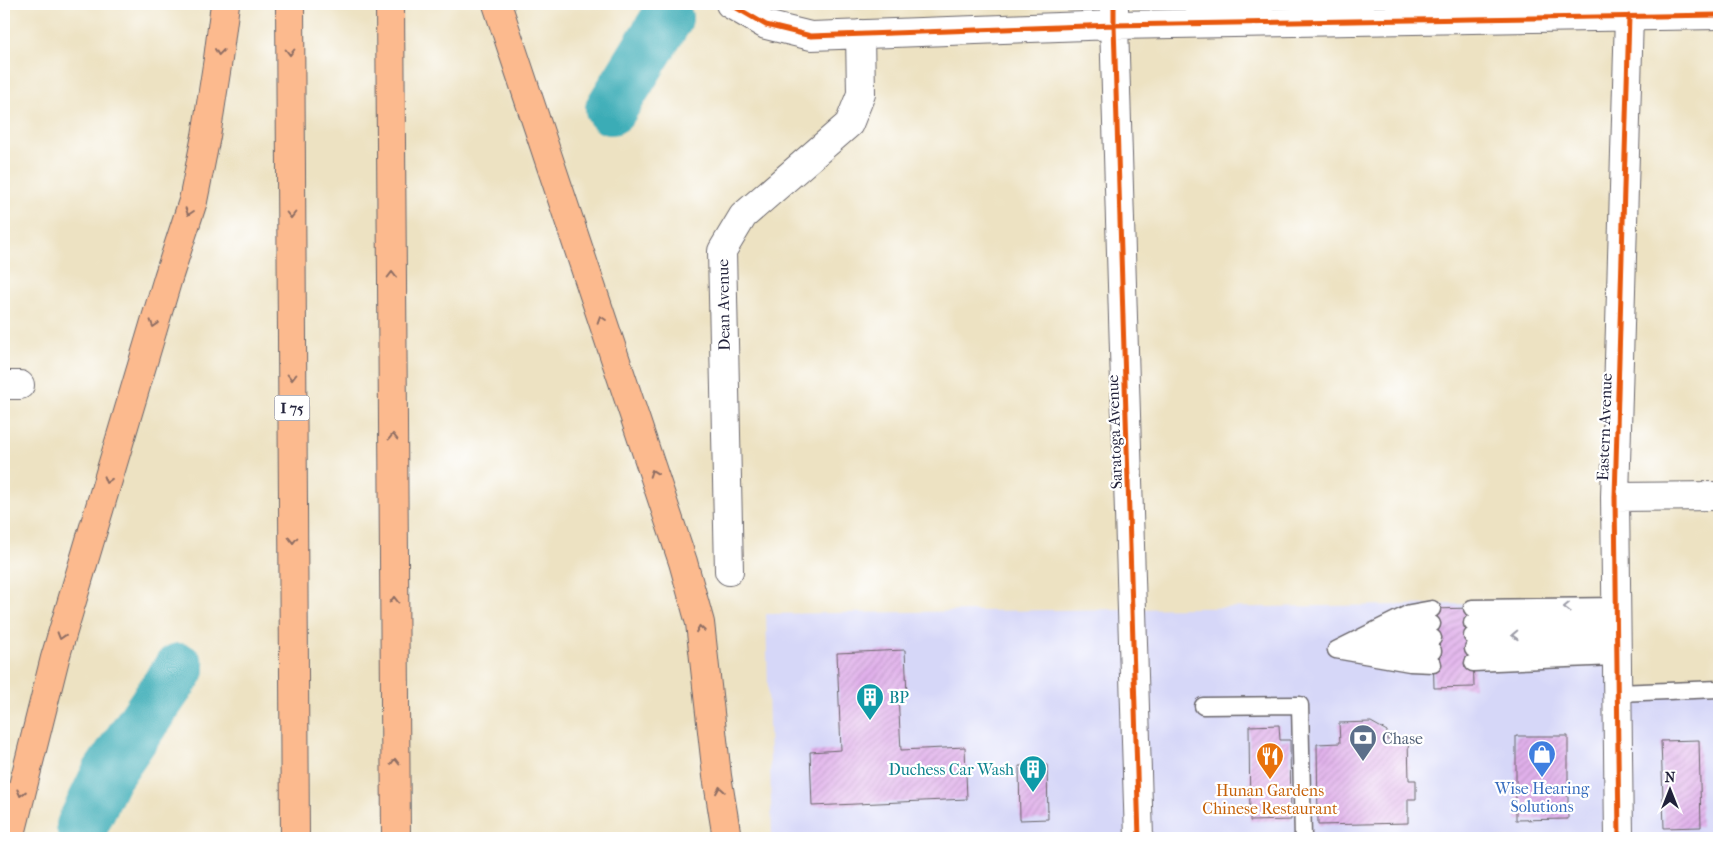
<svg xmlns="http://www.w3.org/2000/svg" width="1723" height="842" font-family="'IM FELL French Canon',serif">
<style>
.built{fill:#d6d7f8}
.grass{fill:url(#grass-dots);stroke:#6d7958}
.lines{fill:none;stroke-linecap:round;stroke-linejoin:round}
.river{stroke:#3bacb6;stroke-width:52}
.building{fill:url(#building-hatch)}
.service-casing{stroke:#69656a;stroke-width:19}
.minor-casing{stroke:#69656a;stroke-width:30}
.motorway-casing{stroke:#69656a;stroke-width:30}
.service{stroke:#fff;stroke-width:16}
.minor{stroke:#fff;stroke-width:28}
.motorway{stroke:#fcba8e;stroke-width:28}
.cycleway-casing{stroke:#fff;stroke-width:8}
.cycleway{stroke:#e8590c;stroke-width:5}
.oneway{stroke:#8f6e64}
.oneway2{stroke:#9c9ca7}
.labels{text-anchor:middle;stroke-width:4.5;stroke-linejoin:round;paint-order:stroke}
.shield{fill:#fff;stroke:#646476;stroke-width:1}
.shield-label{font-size:15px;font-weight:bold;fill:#22223b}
.street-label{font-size:16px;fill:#22223b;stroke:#fff}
.culture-label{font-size:16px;fill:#0d838f;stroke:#fff;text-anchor:start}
.service-label{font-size:16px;fill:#4e5e75;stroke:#fff;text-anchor:start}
.shop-label{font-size:16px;fill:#366cbe;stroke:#fff}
.food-label{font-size:16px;fill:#c56008;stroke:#fff}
</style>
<defs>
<pattern id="grass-dots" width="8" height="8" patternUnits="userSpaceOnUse" patternTransform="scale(1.25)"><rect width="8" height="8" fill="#b8d075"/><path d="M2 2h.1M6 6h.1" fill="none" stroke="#9eb266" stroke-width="1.8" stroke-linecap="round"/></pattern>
<pattern id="building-hatch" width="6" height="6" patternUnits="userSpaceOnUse" patternTransform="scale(1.25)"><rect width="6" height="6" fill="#e0b0ea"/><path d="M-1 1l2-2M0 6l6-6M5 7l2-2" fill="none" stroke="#c097ca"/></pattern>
</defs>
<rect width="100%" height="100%" fill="#fff"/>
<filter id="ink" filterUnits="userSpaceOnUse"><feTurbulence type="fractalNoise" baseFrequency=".02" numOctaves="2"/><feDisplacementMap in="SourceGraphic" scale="10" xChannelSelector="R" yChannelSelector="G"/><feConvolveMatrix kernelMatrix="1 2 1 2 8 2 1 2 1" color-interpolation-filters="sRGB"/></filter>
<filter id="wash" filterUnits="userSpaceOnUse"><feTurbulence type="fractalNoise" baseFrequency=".0096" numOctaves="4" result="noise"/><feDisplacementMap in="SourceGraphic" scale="20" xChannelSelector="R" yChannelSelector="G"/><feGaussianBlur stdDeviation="1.12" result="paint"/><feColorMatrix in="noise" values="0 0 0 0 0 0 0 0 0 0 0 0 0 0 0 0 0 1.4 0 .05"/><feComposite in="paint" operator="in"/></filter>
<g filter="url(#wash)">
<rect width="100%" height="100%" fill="#ede2c2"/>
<path class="built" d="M1616 602 1617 693 1719 689V838H772L766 614Z"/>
<path class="grass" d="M812 4H964L849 7Z"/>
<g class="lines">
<path class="river" d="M611 109 667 18
M82 826 106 776 179 669"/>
</g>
<g id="blocks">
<path class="building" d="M1472 608 1474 687 1434 688 1432 609Z
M905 650 907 695H898L901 750 965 747 967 799 812 806 810 752 841 750 837 653Z
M1371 722 1387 731V740H1408L1409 780H1416V799H1408V823L1318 825 1317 744 1340 743 1339 723Z
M1279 725 1280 740H1290L1291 820 1250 821 1249 726Z
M1516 736H1568V819L1516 820Z
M1699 740 1701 827 1664 828 1661 741Z
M1047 765 1048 819 1020 820 1019 766Z"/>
</g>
</g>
<g filter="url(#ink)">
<use href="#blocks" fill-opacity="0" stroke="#69656a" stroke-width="1"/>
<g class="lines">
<g class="service-casing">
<path id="service" d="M1472 608 1616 606
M1472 623 1616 619
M1384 635 1410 627 1432 624
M1472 636 1616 632
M1351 648 1433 638
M1473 649 1616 643
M1336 650 1410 613 1432 609
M1336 650 1410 663 1433 664
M1391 651H1433
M1473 663 1616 657
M1617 693 1719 689
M1203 706 1300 705 1303 838"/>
</g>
<g class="minor-casing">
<path id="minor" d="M730 4 766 25 811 36 1114 25 1719 15
M1114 4V25L1139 838
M4 385H20
M1615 497 1719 496
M729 571 722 251 743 216 849 124 861 94 860 34
M1619 838 1615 497 1629 16"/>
</g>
<g class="motorway-casing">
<path id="motorway" d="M290 4 295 838
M390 4 396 838
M497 4 683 562 700 623 717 776 727 838
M10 838 55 658 168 278 193 201 206 136 218 59 225 4"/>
</g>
<use href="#service" class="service"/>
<use href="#minor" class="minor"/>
<use href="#motorway" class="motorway"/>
<g class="cycleway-casing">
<path id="cycleway" d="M730 4 766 25 811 36 1114 25 1719 15
M1114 4V25L1139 838
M1619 838 1615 497 1629 16"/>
</g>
<use href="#cycleway" class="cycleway"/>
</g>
<defs><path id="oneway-chevron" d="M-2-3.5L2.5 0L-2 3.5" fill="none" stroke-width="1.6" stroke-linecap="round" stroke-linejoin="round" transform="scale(1.25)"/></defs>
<g class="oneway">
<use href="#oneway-chevron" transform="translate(219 52) rotate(97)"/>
<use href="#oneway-chevron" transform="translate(290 52) rotate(90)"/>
<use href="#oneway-chevron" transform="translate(189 212) rotate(108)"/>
<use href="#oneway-chevron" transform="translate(291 215) rotate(90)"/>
<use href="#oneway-chevron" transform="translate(392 275) rotate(-90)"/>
<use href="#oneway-chevron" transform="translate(601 319) rotate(-108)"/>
<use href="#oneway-chevron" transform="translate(154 324) rotate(107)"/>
<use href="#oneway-chevron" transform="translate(292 377) rotate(90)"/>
<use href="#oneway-chevron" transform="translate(393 437) rotate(-90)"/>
<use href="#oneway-chevron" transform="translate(653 473) rotate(-109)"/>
<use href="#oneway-chevron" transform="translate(107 480) rotate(107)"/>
<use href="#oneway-chevron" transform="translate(293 540) rotate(90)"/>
<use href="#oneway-chevron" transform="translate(394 600) rotate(-90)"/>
<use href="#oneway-chevron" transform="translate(700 629) rotate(-99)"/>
<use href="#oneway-chevron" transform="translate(61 636) rotate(107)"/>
<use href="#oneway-chevron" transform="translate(395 762) rotate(-90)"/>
<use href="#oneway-chevron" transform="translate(720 790) rotate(-99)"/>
<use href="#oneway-chevron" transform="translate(21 793) rotate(104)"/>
</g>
<g class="oneway2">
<use href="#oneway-chevron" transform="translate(1567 607) rotate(179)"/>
<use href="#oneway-chevron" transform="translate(1515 635) rotate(178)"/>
</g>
</g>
<defs>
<g id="building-pin" transform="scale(1.4375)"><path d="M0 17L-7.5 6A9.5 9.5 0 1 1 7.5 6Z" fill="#0f9aa8" stroke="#fff"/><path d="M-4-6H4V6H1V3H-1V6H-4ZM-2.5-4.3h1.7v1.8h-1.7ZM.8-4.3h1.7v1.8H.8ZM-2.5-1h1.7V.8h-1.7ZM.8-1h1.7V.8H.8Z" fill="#fff"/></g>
<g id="bank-pin" transform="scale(1.4375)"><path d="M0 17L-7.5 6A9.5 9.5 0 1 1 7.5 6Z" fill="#5c6f8a" stroke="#fff"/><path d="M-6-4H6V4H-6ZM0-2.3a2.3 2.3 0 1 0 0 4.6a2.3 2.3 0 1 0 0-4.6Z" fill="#fff"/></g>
<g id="shop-pin" transform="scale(1.4375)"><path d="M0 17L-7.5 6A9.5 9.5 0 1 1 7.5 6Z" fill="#3f7fe0" stroke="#fff"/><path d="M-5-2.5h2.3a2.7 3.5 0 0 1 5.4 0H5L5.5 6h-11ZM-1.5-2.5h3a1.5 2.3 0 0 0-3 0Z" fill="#fff"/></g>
<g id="restaurant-pin" transform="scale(1.4375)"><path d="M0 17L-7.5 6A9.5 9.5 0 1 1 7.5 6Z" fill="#e8710a" stroke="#fff"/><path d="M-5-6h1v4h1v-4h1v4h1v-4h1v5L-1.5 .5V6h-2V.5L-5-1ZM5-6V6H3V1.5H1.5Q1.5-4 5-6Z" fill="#fff"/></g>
</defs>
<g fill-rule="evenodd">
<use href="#building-pin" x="870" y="697"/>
<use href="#bank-pin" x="1363" y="738"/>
<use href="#shop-pin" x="1542" y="754"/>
<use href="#restaurant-pin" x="1270" y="756"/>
<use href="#building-pin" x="1033" y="769"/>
</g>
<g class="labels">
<rect class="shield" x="274.5" y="395.5" width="35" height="25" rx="4"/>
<g class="shield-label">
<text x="292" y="413">I 75</text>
</g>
<g class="street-label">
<text transform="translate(723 305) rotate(-91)" y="6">Dean Avenue</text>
<text transform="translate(1604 427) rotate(-88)" y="6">Eastern Avenue</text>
<text transform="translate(1114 432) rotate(-92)" y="6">Saratoga Avenue</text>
</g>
<g class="culture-label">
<text x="889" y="703">BP</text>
<text x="1014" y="775" text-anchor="end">Duchess Car Wash</text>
</g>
<g class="service-label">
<text x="1382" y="744">Chase</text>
</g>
<g class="shop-label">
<text x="1542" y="794">Wise Hearing<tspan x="1542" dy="18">Solutions</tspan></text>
</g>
<g class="food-label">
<text x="1270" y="796">Hunan Gardens<tspan x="1270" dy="18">Chinese Restaurant</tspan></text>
</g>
</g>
<rect width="1723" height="842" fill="none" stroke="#fff" stroke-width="20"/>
<g transform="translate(1670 790)" stroke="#ffffff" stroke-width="4" paint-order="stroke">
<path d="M0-4L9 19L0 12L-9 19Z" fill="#22223b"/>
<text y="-8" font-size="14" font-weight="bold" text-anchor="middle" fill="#22223b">N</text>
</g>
</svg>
